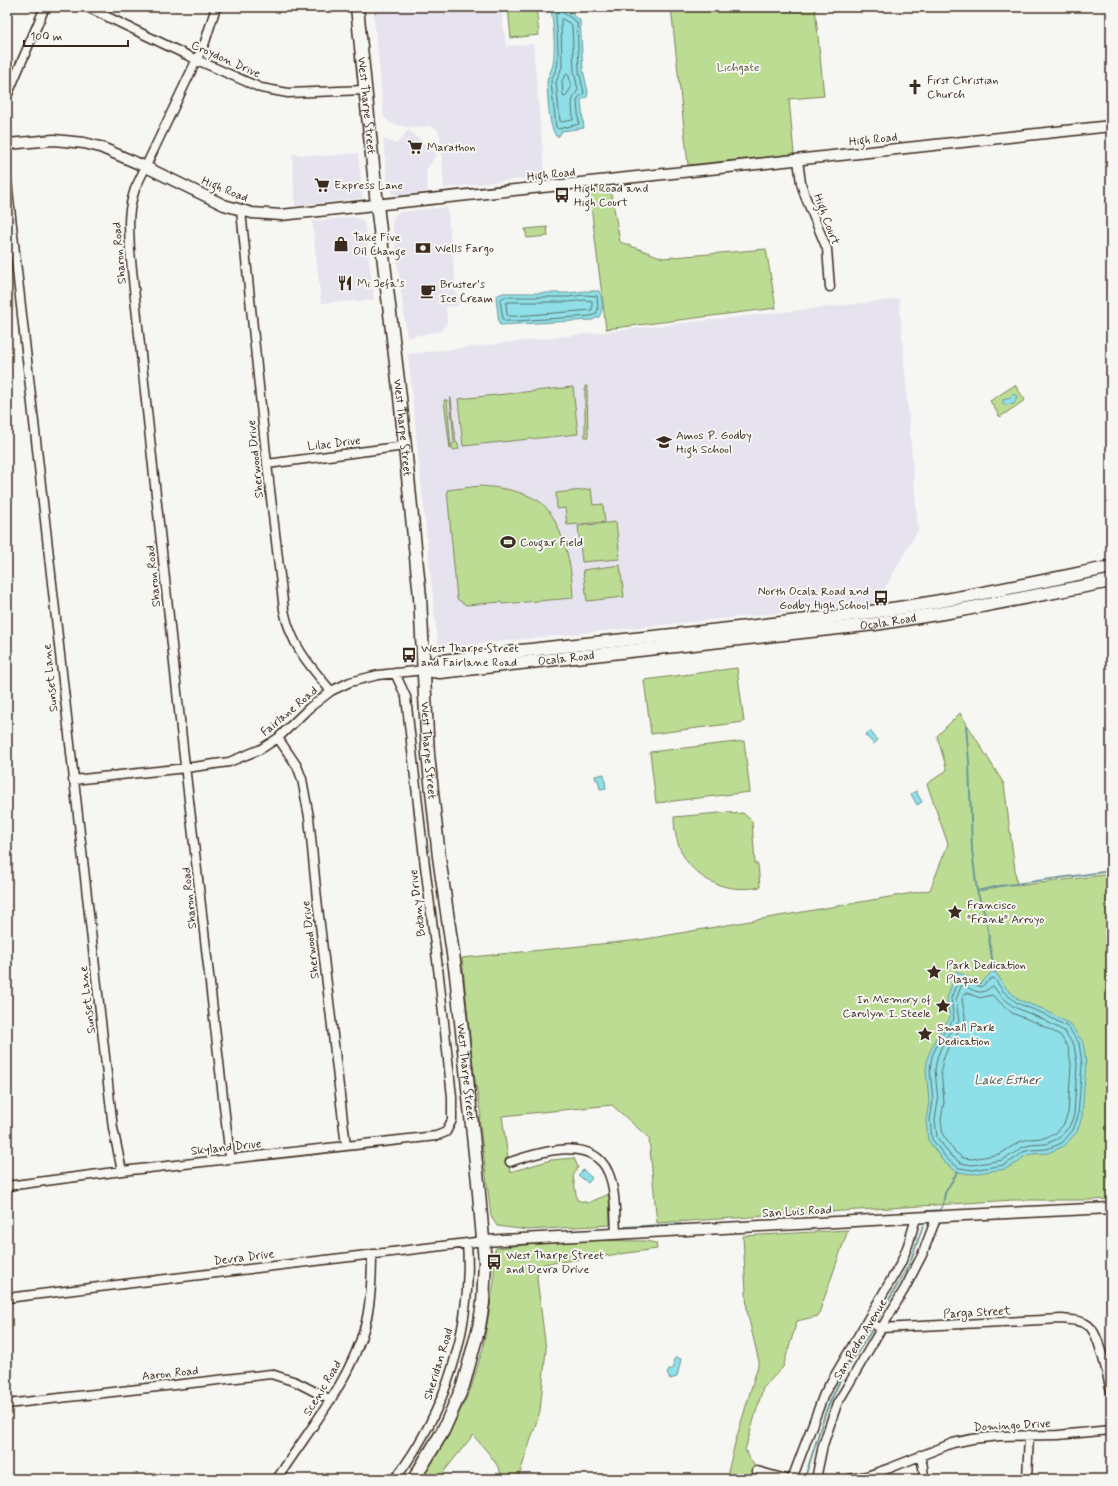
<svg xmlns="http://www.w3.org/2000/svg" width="1118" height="1486" font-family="Mynerve,sans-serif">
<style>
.built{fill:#e6e3ef}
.green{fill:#bcdc94;stroke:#7c8359}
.water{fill:#8edfe7;stroke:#6d9797}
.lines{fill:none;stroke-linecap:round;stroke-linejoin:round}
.shore{stroke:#5c726e;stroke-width:1}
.stream{stroke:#6d9797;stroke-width:2}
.minor-casing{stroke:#3b2a1e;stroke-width:11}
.tertiary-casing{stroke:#3b2a1e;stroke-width:13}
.secondary-casing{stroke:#3b2a1e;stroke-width:15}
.minor{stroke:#f6f6f2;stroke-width:8}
.tertiary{stroke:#f6f6f2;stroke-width:10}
.secondary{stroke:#f6f6f2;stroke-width:12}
.labels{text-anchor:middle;stroke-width:4;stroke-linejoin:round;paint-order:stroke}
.street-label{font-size:12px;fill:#3b2a1e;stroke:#f6f6f2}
.park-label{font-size:12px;fill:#5b563c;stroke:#f6f6f2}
.poi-label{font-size:12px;fill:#3b2a1e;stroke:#f6f6f2;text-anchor:start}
.water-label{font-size:13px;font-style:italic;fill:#505750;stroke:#f6f6f2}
</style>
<rect width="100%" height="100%" fill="#f6f6f2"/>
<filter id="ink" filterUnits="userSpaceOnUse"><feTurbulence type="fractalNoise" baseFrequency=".025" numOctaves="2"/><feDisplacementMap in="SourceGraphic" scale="8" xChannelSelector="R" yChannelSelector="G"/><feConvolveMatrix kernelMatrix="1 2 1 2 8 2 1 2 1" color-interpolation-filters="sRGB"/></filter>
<g filter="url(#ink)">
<path class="built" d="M373 7H501L506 46 533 44 545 176 444 188 440 136 437 129 428 126 414 128 401 126 391 123 384 117Z
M408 130 437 154 426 170 428 191 399 195 393 194 388 186 383 139 397 144Z
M358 153 363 198 295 206 292 154 325 156Z
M447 207 458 306 446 307 447 322 441 331 407 337 392 224 393 219 395 215 399 212Z
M353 217 362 220 365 226 374 300 321 303 312 221Z
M899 299 918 530 876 603 438 648 408 354Z"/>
<path class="green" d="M508 7H536L539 35 511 38Z
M671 7H815L824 96 789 99 794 154 688 165Z
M610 186 620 242 663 258 766 249 776 308 606 329 589 189Z
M547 227 548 236 527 238 525 229Z
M1015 385 1025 400 1000 417 990 401Z
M585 386H587L588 437H585Z
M573 387 578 434 463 446 458 399Z
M450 398H451L456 443H458L459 449 452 450V444L454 443Z
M444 400H447L451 448 450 449Z
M480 486C500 487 522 491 539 501 547 507 552 515 556 523 568 549 572 569 573 598L502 604 501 602 466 605 457 599 447 490Z
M591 489 593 505 603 504 605 522 567 525 565 508 557 509 556 493Z
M616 522 620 559 582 562 578 526Z
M620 565 624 597 587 601 583 570Z
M737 668 744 722 651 734 644 680Z
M960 713 1004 784 1017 886 1111 874V1199L1089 1200H1013L657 1223 649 1138 612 1105 502 1116 510 1172 551 1160 574 1158 578 1167 573 1176 577 1200 588 1203 609 1194 610 1225 528 1230 497 1226 491 1216 479 1117H481L472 1058 462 958 640 940 930 890 948 844 927 784 947 770 937 736Z
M744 741 750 792 656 803 650 752Z
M731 812 732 814 743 813 752 821 755 864H758L760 887C712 896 674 867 674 817Z
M848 1230 818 1316 797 1321 783 1367 763 1388 745 1450 754 1465V1475L763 1479H732L728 1472 735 1443 759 1362 747 1311 743 1236Z
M569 1240 645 1241 656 1243 657 1249 544 1264 538 1268 537 1278 546 1350 540 1411 518 1479H502C502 1466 481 1445 473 1435L438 1479H421L447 1437 470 1391 483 1348 494 1281V1253L496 1248Z"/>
<path class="water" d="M551 7H561L580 20 583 70 588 92 587 97 581 100V102L584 128 562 131 559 136H556C548 125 548 96 547 82 548 75 552 70 553 64 556 47 553 24 551 7Z
M585 291H599C603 300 604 308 599 317L592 320 500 325 499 323 496 298 498 295 503 293H568Z
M1013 394 1017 396 1014 404 1004 405 1003 403V400L1010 398Z
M870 731 878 740 874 744 865 735Z
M604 774 606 788 600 789 598 780H596L595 776Z
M916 791 922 802 917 805 911 794Z
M994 970 1006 988 1019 1000 1043 1009 1070 1024 1083 1042 1086 1063 1082 1117 1077 1132 1064 1146 1048 1153 1032 1154 1024 1156 1019 1162 1005 1169 972 1174 957 1172 944 1162 928 1140 926 1120 929 1101 926 1070 928 1056 937 1036 950 1018 947 999 956 971 980 984Z
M583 1170 592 1178 588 1183 578 1175Z
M676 1357 681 1359 677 1377 670 1379 667 1374 669 1370 674 1368 673 1361Z"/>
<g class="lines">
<path class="shore" d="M555 7C556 20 560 57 557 67 555 73 552 76 551 82L556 127 558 129 579 124 577 102 578 98 584 93 579 71 577 22 562 12 560 7
M562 19 571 24 572 26 574 71 578 90C569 102 573 106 573 120L562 122 560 121 556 82 562 67 561 21Z
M567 74 569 76 571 88 565 97 563 95 562 81Z
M585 295 597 296 598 309 596 314 591 316 516 321H504L503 319 500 300 504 297H568Z
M585 300 592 301V310L516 316H508L507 314 506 304 507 302H568Z
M959 978 981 987 992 978H994L1003 991 1017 1003 1042 1013 1068 1027 1079 1043 1082 1064 1078 1116 1073 1130 1062 1143 1047 1149 1031 1150 1023 1152 1016 1158 1004 1165 973 1170 959 1168 947 1159 932 1139 930 1120 933 1101 930 1070 932 1056 940 1038 954 1019 951 999Z
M962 985C969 987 977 995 985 991 988 990 990 987 993 986L1000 995 1014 1007 1040 1018 1064 1031 1074 1045 1077 1064 1074 1115 1069 1127 1059 1138 1046 1144 1030 1145 1021 1148 1013 1154 1002 1160 972 1165 961 1163 950 1155 937 1137 935 1120 938 1101 935 1070 937 1058 944 1040 959 1021 956 1000Z
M967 993 980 998 992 995 1012 1013 1037 1023 1060 1035 1068 1047 1071 1064 1068 1113 1064 1124 1055 1134 1044 1138 1029 1139 1019 1142 1000 1154 972 1159 963 1158 954 1151 943 1135 941 1120 944 1102 941 1070 943 1060 950 1043 965 1022V1016L962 1000 964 994Z"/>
<path class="stream" d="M966 726 969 762 972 850 977 891 986 918 994 972
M977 891 1000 886 1111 871
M927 1211 940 1210 943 1205 945 1193 958 1171
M625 1227 681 1224
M876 1322 909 1265 923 1226
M802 1476 806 1474 826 1411 842 1376 872 1330"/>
<g class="minor-casing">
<path id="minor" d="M87 7 197 60 261 88 288 93 365 90
M216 7 205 42 135 189C127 213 129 226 130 251L183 748 230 1158
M7 96 45 7
M798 160 801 183 805 196 827 249 830 287
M7 181 113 1128 122 1171
M241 211 267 464 284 610C291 645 309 665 331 691
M267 464 405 446
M278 738 297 766 302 779 309 817 317 899 346 1146
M73 780 186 768 229 762 261 749 278 738 309 708 331 691 350 682 378 675 424 670
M510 1162C539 1152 592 1135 608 1172 616 1189 615 1216 616 1234
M7 1186 122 1171 436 1136 446 1132 452 1120V1097L439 976 424 858 406 697 395 673
M7 1298 484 1241
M867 1321 881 1328 1062 1319C1071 1320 1082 1320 1089 1326 1100 1335 1107 1376 1111 1391
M7 1404 271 1374 296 1382 331 1400
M920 1455 923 1467 924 1479
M757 1471 786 1479
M277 1479C309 1429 349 1384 365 1326 371 1303 372 1278 372 1254
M395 1479C446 1412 473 1327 467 1243
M792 1479 824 1394 901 1263 908 1245 916 1218
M816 1479 823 1445 837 1404 905 1288 922 1255 937 1216
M849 1479 867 1476 890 1468 953 1443 972 1439 1000 1436 1058 1435 1111 1430
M1027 1479 1029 1435"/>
</g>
<g class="tertiary-casing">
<path id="tertiary" d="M7 144 54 140 84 143 100 147 146 167 224 205 252 213 281 215 1111 126
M484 1241 965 1215 1111 1208"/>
</g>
<g class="secondary-casing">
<g id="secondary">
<path id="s1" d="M357 7 377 205 400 397 420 597 428 754 439 857 456 975 478 1182 485 1262 483 1303 479 1327 463 1386 443 1431 414 1479"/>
<path d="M424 670 441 661 499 655 520 651C644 637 768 627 892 609 965 598 1038 582 1111 567"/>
<path id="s2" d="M424 670 440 672 875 624 961 610 1111 581"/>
</g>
</g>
<use href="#minor" class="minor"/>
<use href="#tertiary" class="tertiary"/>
<use href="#secondary" class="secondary"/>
</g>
</g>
<defs>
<g id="church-bare" transform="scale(1.2)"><path d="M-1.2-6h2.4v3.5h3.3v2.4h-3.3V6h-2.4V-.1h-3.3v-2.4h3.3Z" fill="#3b2a1e" stroke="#f6f6f2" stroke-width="2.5" paint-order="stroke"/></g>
<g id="supermarket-bare" transform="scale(1.2)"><path d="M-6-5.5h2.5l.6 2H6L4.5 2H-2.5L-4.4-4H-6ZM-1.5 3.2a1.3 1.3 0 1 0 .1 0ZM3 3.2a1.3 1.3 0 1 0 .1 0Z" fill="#3b2a1e" stroke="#f6f6f2" stroke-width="2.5" paint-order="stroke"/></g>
<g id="bus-bare" transform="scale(1.2)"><path d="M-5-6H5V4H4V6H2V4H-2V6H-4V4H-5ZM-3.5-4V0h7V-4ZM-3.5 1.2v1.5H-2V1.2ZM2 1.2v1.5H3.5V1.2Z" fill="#3b2a1e" stroke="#f6f6f2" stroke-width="2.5" paint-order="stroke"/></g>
<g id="shop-bare" transform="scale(1.2)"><path d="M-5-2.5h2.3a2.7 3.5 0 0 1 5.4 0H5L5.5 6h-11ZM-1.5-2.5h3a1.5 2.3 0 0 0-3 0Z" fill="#3b2a1e" stroke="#f6f6f2" stroke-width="2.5" paint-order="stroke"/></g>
<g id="bank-bare" transform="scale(1.2)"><path d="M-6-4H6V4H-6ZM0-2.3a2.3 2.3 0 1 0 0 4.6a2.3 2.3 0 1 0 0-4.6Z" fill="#3b2a1e" stroke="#f6f6f2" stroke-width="2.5" paint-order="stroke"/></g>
<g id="restaurant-bare" transform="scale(1.2)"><path d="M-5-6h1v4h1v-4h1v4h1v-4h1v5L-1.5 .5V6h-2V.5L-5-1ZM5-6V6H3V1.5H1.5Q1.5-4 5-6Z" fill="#3b2a1e" stroke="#f6f6f2" stroke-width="2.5" paint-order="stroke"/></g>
<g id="cafe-bare" transform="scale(1.2)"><path d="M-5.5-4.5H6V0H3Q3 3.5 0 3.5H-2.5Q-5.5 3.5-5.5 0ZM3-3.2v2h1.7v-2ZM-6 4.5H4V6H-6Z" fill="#3b2a1e" stroke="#f6f6f2" stroke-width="2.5" paint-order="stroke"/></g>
<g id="school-bare" transform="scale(1.2)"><path d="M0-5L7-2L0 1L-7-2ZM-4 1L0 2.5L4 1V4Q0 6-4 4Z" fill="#3b2a1e" stroke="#f6f6f2" stroke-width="2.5" paint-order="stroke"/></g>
<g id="stadium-bare" transform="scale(1.2)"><path d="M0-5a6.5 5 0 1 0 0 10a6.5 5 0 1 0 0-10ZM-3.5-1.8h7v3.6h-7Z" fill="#3b2a1e" stroke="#f6f6f2" stroke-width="2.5" paint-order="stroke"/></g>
<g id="sight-bare" transform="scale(1.2)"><path d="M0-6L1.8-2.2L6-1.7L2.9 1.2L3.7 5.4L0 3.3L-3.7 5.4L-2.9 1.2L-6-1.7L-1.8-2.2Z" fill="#3b2a1e" stroke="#f6f6f2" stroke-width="2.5" paint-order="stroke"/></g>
</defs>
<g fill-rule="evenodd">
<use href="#church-bare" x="915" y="87"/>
<use href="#supermarket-bare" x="415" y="147"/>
<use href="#supermarket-bare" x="322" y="185"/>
<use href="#bus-bare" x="562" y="195"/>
<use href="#shop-bare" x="341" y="244"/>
<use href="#bank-bare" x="423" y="248"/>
<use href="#restaurant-bare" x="345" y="283"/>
<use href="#cafe-bare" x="428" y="291"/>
<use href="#school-bare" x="664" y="442"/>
<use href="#stadium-bare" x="508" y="542"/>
<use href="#bus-bare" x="881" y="598"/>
<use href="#bus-bare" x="409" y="655"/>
<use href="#sight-bare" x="955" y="912"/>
<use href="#sight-bare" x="934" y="972"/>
<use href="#sight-bare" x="943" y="1006"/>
<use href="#sight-bare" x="925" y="1034"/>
<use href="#bus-bare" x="494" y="1262"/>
</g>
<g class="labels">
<g class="street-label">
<text transform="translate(226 59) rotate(24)" y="4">Croydon Drive</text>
<text dy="4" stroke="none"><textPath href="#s1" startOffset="99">West Tharpe Street</textPath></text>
<text transform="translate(873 139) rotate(-6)" y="4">High Road</text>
<text transform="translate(551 174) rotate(-6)" y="4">High Road</text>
<text transform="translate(225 189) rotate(22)" y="4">High Road</text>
<text transform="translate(827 219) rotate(69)" y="4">High Court</text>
<text transform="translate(119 253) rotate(-95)" y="4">Sharon Road</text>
<text dy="4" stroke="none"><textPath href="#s1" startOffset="423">West Tharpe Street</textPath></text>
<text transform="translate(334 443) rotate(-7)" y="4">Lilac Drive</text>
<text transform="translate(255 459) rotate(-96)" y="4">Sherwood Drive</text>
<text transform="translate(153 576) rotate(-96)" y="4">Sharon Road</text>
<text dy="4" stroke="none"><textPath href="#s2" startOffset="467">Ocala Road</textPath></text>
<text dy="4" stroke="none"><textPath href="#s2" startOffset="143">Ocala Road</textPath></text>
<text transform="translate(50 678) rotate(-96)" y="4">Sunset Lane</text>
<text transform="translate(289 711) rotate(-40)" y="4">Fairlane Road</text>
<text dy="4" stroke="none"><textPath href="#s1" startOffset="747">West Tharpe Street</textPath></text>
<text transform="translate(189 898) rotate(-96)" y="4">Sharon Road</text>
<text transform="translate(417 903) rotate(-97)" y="4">Botany Drive</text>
<text transform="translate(310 940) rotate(-97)" y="4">Sherwood Drive</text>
<text transform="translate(87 1000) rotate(-97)" y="4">Sunset Lane</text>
<text dy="4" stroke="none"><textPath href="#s1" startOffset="1071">West Tharpe Street</textPath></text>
<text transform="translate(226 1147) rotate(-6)" y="4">Skyland Drive</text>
<text transform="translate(797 1211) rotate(-3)" y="4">San Luis Road</text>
<text transform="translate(244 1257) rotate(-7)" y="4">Devra Drive</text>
<text transform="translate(977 1312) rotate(-3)" y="4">Parga Street</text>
<text transform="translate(860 1339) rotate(-59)" y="4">San Pedro Avenue</text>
<text transform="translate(438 1364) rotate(-73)" y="4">Sheridan Road</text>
<text transform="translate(170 1373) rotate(-6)" y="4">Aaron Road</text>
<text transform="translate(322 1388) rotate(-59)" y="4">Scenic Road</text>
<text transform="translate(1012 1425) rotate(-3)" y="4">Domingo Drive</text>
</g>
<g class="park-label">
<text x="738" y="71">Lichgate</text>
</g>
<g class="poi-label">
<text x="927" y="84">First Christian<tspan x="927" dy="14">Church</tspan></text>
<text x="427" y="151">Marathon</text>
<text x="334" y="189">Express Lane</text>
<text x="574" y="192">High Road and<tspan x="574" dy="14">High Court</tspan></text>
<text x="353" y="241">Take Five<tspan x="353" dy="14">Oil Change</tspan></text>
<text x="435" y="252">Wells Fargo</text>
<text x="357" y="287">Mi Jefa's</text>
<text x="440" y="288">Bruster's<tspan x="440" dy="14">Ice Cream</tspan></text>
<text x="676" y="439">Amos P. Godby<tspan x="676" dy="14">High School</tspan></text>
<text x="520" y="546">Cougar Field</text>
<text x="869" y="595" text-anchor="end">North Ocala Road and<tspan x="869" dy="14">Godby High School</tspan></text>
<text x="421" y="652">West Tharpe Street<tspan x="421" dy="14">and Fairlane Road</tspan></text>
<text x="967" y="909">Francisco<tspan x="967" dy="14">"Frank" Arroyo</tspan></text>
<text x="946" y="969">Park Dedication<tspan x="946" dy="14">Plaque</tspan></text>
<text x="931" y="1003" text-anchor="end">In Memory of<tspan x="931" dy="14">Carolyn I. Steele</tspan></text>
<text x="937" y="1031">Small Park<tspan x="937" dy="14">Dedication</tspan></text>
<text x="506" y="1259">West Tharpe Street<tspan x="506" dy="14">and Devra Drive</tspan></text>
</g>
<g class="water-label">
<text x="1007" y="1084">Lake Esther</text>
</g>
</g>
<rect width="1118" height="1486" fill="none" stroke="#f6f6f2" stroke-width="24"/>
<rect x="12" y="12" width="1094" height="1462" fill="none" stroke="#3b2a1e" stroke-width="1.5" filter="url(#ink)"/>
<path d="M24 40v6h104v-6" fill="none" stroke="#3b2a1e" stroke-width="2"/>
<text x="30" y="40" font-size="12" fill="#3b2a1e" stroke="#f6f6f2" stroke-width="3" paint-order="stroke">100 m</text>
</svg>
